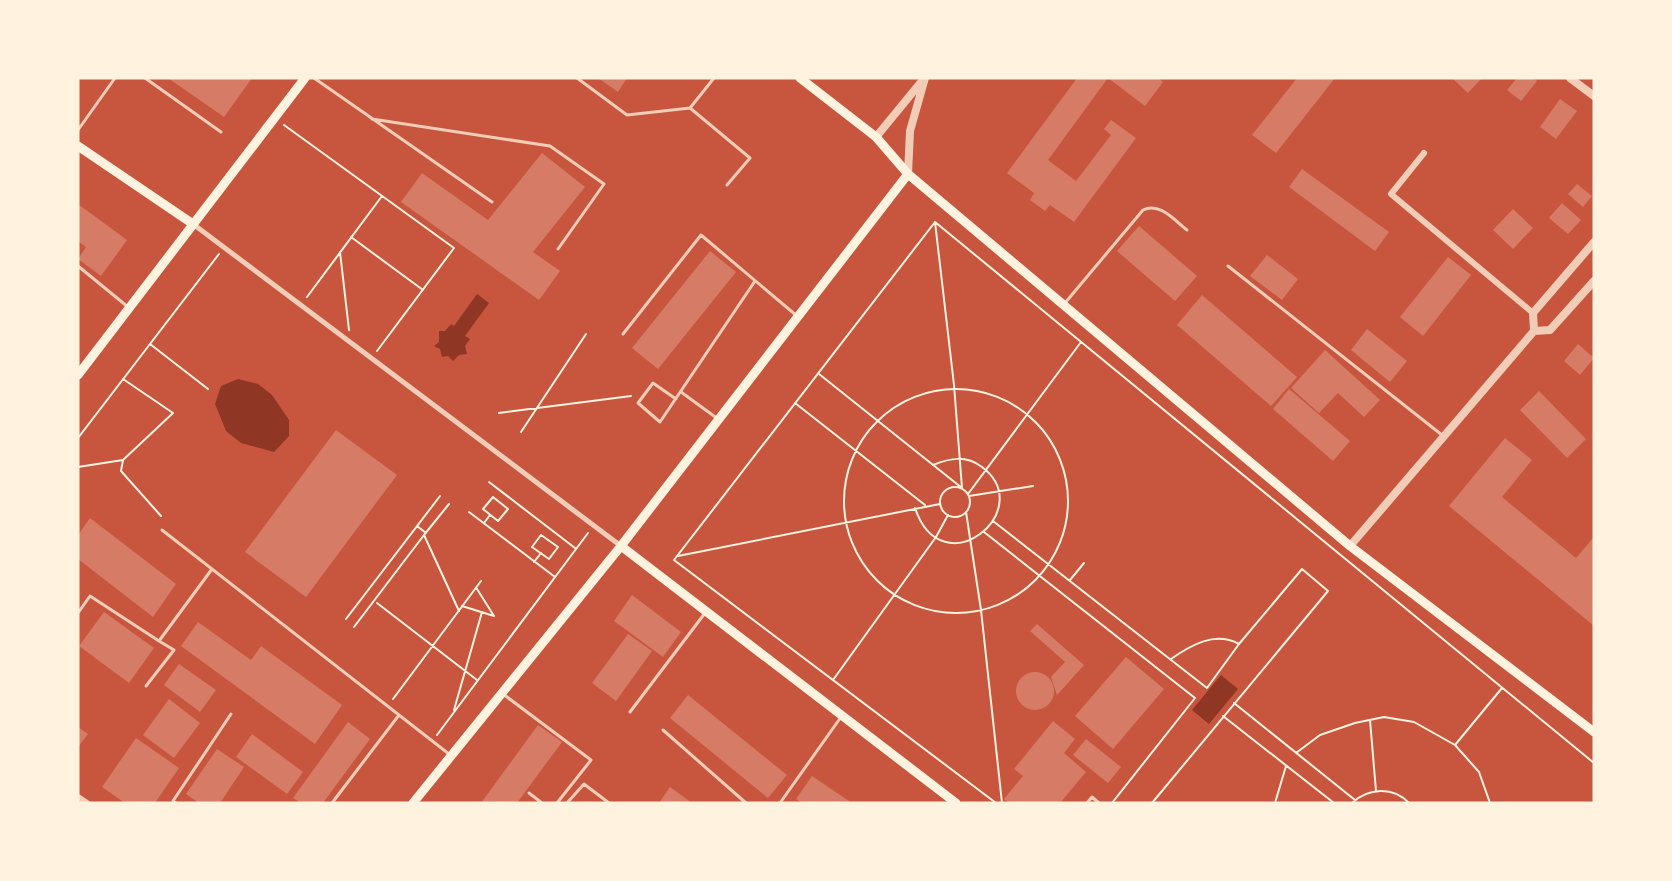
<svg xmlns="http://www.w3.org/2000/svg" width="1672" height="881" font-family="Spectral,serif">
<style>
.water{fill:#8f3625}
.building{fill:#d67c66}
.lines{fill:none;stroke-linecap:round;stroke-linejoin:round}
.path{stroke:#fff3e0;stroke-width:2}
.service{stroke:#f1ccb7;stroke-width:3}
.pedestrian{stroke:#f1ccb7;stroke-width:5}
.minor{stroke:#f1ccb7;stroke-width:6}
.tertiary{stroke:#f1ccb7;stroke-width:8}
.secondary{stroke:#fff3e0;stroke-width:9}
</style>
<rect width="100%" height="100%" fill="#c8553d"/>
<path class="water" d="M477 294 489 303 465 336 470 339 465 346 467 354 459 355 453 361 448 356 442 357 440 349 434 346 439 342V331H445L451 324 454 326Z
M238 379 258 384 272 395 289 420V436L274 452 241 443 226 431 215 404 221 386Z
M1221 675 1238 689 1209 724 1192 710Z"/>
<path class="building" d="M168 78H252L224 117Z
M598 78H627L618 92Z
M1077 78H1158L1163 82 1145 106 1108 78 1048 160 1076 181 1111 135 1104 129 1111 120 1136 138 1074 222 1050 205 1045 211 1030 200 1034 193 1007 173Z
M1297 78H1335L1276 153 1252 135Z
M1454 78H1482L1468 93 1453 79Z
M1517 78H1534L1537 81 1521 101 1507 90Z
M1560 99 1577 111 1556 139 1540 127Z
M542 153 585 187 533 252 560 271 539 300 401 202 422 173 488 220Z
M1302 169 1389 232 1375 251 1289 187Z
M1577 184 1592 196 1583 207 1568 194Z
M1562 203 1581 220 1568 234 1549 218Z
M78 204 127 240 101 276 78 259 86 247 78 241Z
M1513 209 1533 228 1513 249 1493 230Z
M1139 226 1197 276 1175 301 1117 251Z
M710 251 736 272 658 369 632 348Z
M1267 255 1298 279 1282 300 1250 276Z
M1448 257 1471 275 1423 336 1400 317Z
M1202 295 1297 377 1271 406 1177 325Z
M1367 329 1407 361 1390 382 1351 350Z
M1578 344 1594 358 1580 375 1564 361Z
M1325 350 1380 400 1364 417 1338 393 1319 413 1291 388Z
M1289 389 1350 441 1333 461 1273 409Z
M1539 391 1586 439 1567 458 1520 410Z
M336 430 397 475 306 597 245 552Z
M1505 438 1532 460 1502 497 1576 558 1594 537V626L1449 506Z
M90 518 176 584 153 617 78 559V535Z
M632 595 681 632 663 657 614 621Z
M104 612 154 648 129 683 79 646Z
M198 622 251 660 261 646 342 705 315 744 181 646Z
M1037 624 1084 665 1057 695 1051 677 1065 662 1030 631Z
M628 634 652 651 616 701 592 683Z
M1126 657 1164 689 1113 749 1075 716Z
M179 664 216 690 200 712 164 685Z
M1016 691a19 19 0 1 1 38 0a19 19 0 1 1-38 0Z
M688 695 787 775 768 798 670 718Z
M169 699 200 723 174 758 143 735Z
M1053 721 1075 739 1064 753 1086 772 1060 803H1009L1004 799 1023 776 1014 769Z
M348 722 370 739 323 803H301L293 798Z
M538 725 562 742 517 803H481Z
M78 727 88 734 78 747Z
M252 734 303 772 287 794 236 757Z
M136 738 179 768 155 803H125L102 787Z
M1086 739 1121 767 1108 783 1073 755Z
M217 749 244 767 220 803H199L186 794Z
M812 776 852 803H802L796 799Z
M670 787 692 803H659Z"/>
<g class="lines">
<path class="path" d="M284 125 454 248 377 351
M935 222 954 385 962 488
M351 237 423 290
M340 252 349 330
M307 297 382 196
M150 344 208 389
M819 374 962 488
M844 501a112 112 0 1 1 224 0a112 112 0 1 1-224 0Z
M795 403 925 505
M499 413 631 396
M521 432 586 334
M78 438 219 254
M123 460 121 471 161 516
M78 467 123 460 173 413 123 379
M489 482 575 548
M940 502a15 15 0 1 1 30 0a15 15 0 1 1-30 0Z
M968 494 1081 342
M969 496 1033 486
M493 497 508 509 498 521 483 509Z
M449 504 424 535 459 611
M915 508C942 589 1039 510 982 467 966 455 950 458 933 465
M469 512 555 577
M966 512 981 610 1002 803
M993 521 1207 688 1239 644
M484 523 490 515
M417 526 426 533
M984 532 1195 698 1112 803
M541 535 558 547 549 559 532 547Z
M678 556 940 504
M534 562 541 553
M1070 580 1084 563
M377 603 477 680
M462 606 494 616 477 589
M346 619 440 496
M354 627 424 535
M833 680 936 537 948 515
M393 699 481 581
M1234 703 1355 800
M454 710 482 612
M1223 716 1334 803
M1370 720 1376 791
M437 735 588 533
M1455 745 1502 688
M1296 753 1320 735 1355 723 1384 717 1414 722 1455 745 1479 772 1490 803
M996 803 674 560 935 222 1594 763
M1152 803 1328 591 1302 569 1239 644C1215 631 1191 645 1171 659
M1275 803 1286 766
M1352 803C1368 788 1393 786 1409 803"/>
<path class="service" d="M145 78 221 132
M314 78 492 202
M577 78 627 115 690 108
M714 78 690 108 750 158 727 185
M372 119 550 146 604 184 558 249
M78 130 115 78
M78 266 128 307
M1228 266 1442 435
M1065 303 1143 210C1160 202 1174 220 1187 230
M623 334 701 235 797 316
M681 392 718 419
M676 399 653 383 638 403 660 422 755 281
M162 530 449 754
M78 613 90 596 159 641
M146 686 174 650 159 641 212 569
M503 694 591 760 557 803
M630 712 705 613
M663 730 746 803
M529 793 542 803
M176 803 173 801 231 714
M332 803 399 715
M567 803 584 784 609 803
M780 803 841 717
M1087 803 1092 797 1099 803"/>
<path class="pedestrian" d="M193 224 621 546"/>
<path class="minor" d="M1424 153 1391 194 1533 313
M78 797 87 803"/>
<path class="tertiary" d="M1570 78 1594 96
M876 137 922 81
M908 174 910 131 925 78
M1534 331 1550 330 1594 281
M1350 546 1534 331 1533 313 1594 242"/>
<path class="secondary" d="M800 78 876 137 908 174 1350 546 1594 732
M78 146 193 224
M78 375 305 78
M621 546 956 803
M413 803 621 546 908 174"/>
</g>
<rect width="1672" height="881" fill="none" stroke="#fff3e0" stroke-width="159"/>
</svg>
